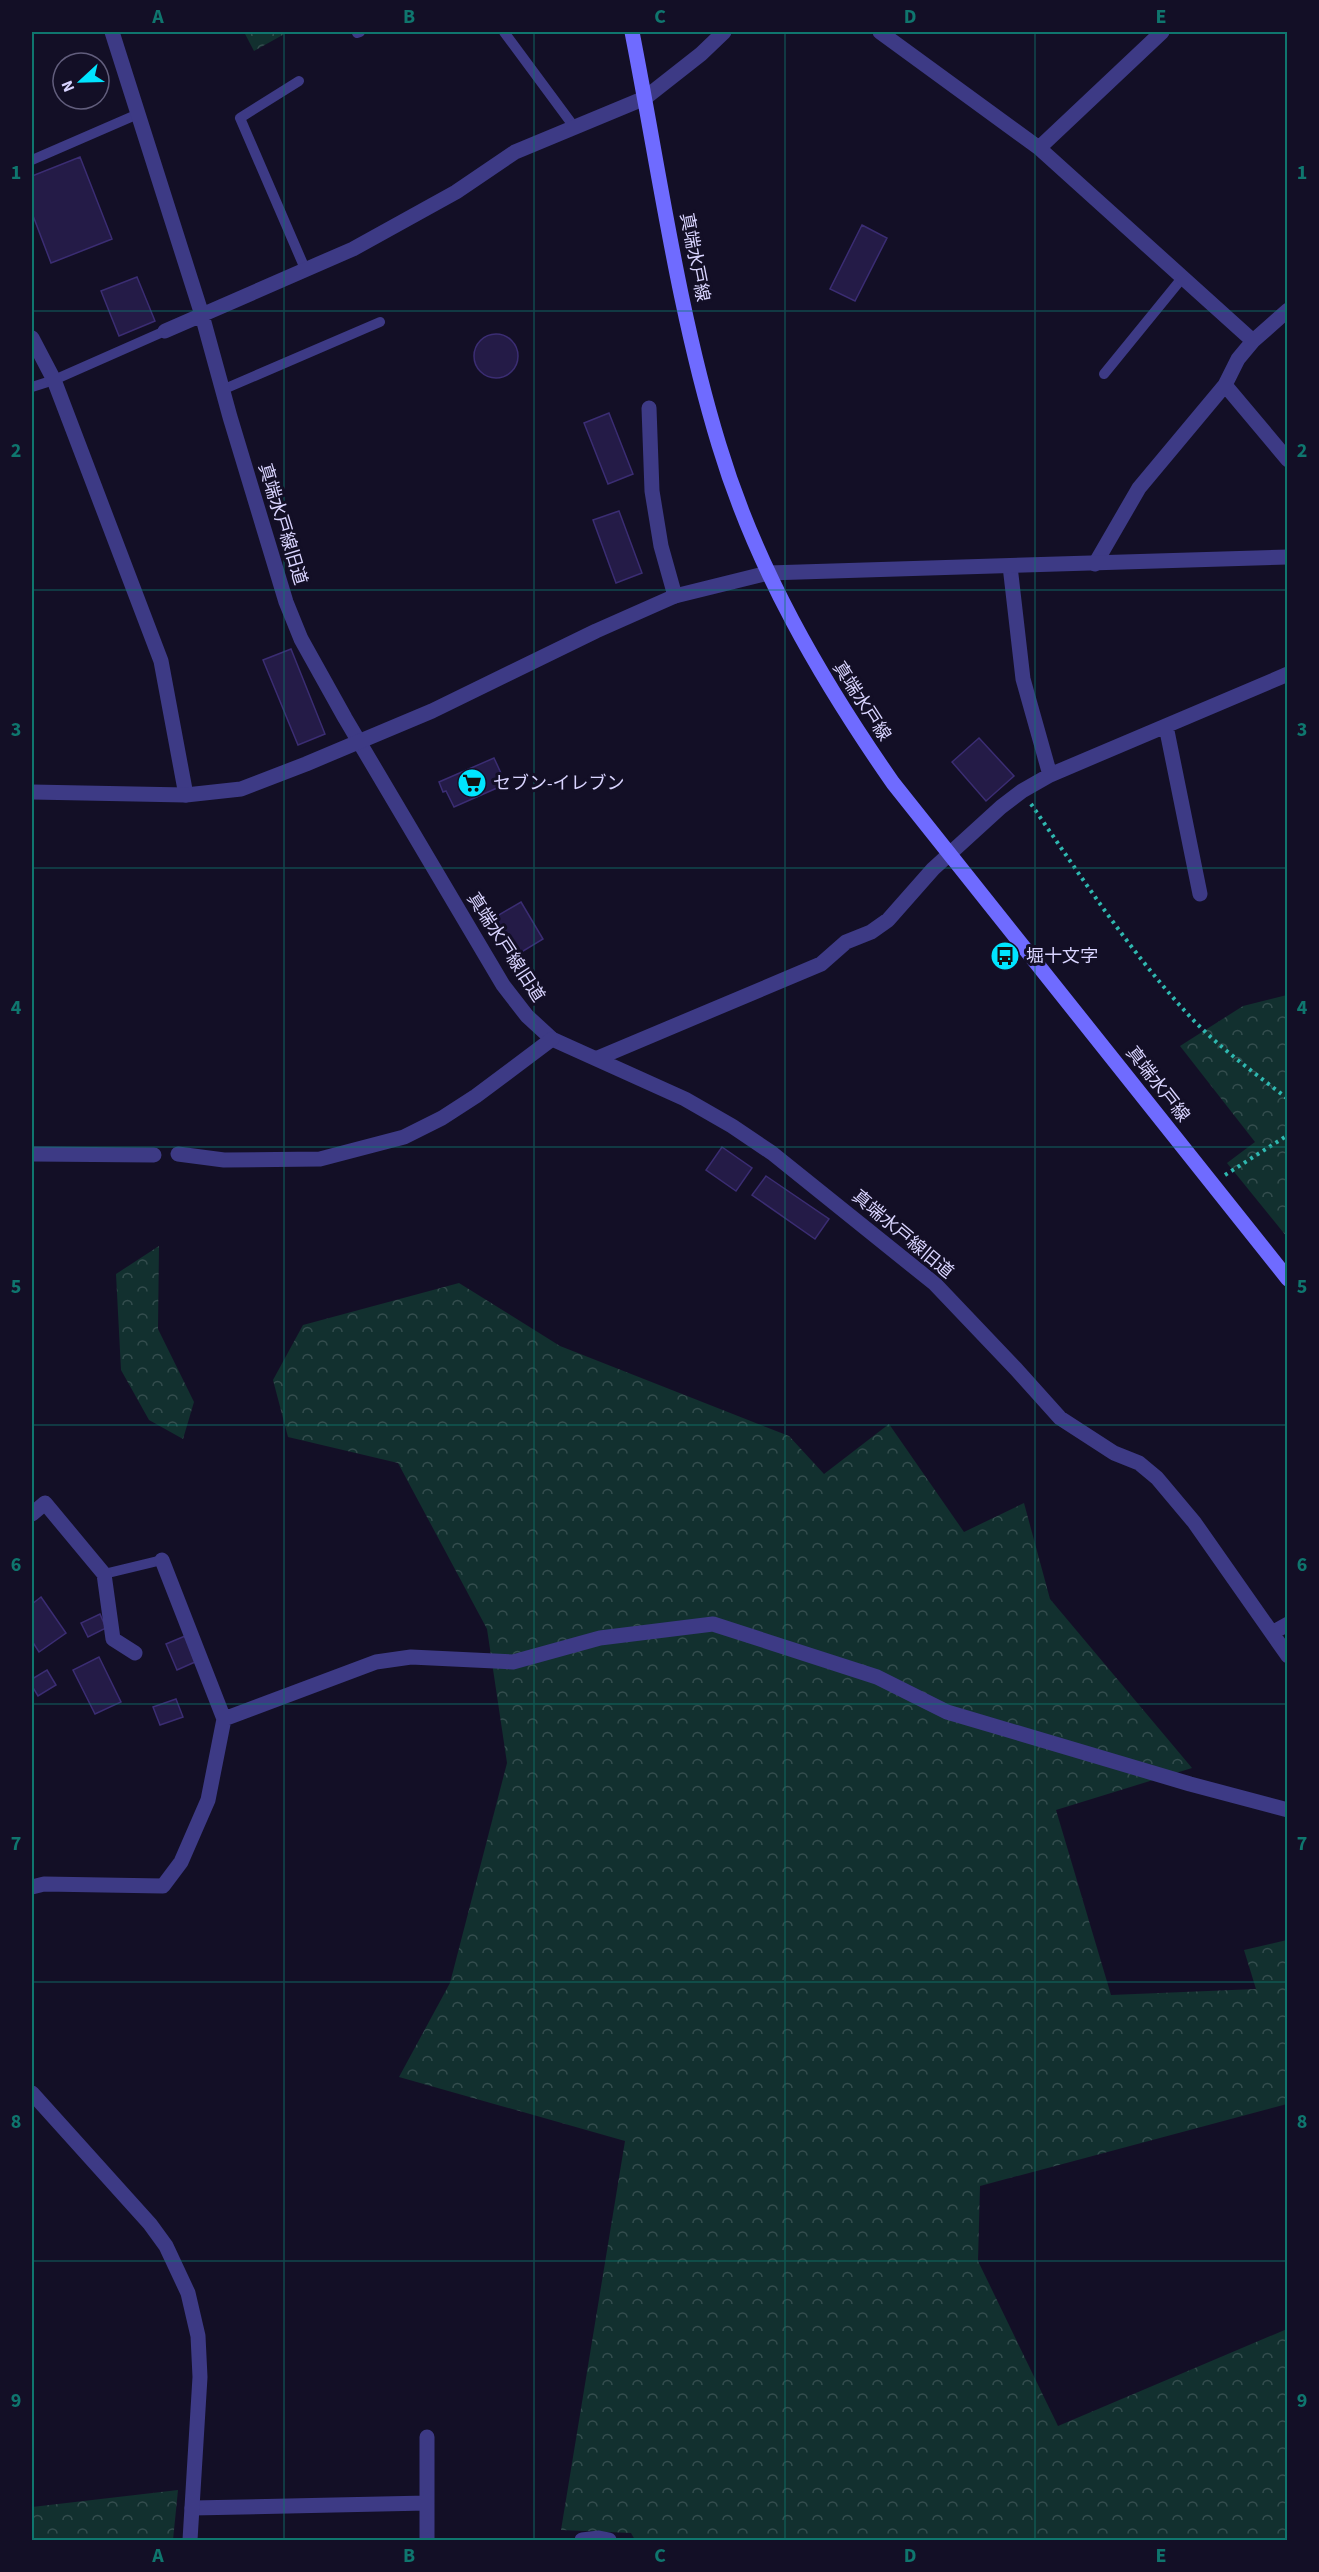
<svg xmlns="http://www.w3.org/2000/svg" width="1319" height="2572" font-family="'Source Sans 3','Noto Sans JP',sans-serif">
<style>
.forest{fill:url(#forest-crowns)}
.building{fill:#241b47;stroke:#3b2d73;stroke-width:1.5}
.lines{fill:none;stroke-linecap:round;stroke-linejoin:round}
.path{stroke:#2fb8b0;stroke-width:4;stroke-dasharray:3 4.5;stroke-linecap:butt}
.service{stroke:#3d3a85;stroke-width:10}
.minor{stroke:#3d3a85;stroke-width:15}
.tertiary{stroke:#3d3a85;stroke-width:15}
.secondary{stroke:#6f6bff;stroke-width:15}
.grid{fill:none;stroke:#0f766e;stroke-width:1.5;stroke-opacity:0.55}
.labels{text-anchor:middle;stroke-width:6;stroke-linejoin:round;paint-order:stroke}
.street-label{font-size:18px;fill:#d9d4ff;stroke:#130f26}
.poi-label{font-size:18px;fill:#d9d4ff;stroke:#130f26;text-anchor:start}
.neatline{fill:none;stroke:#0f766e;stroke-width:2}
.grid-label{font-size:20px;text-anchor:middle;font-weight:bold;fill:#0f766e}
</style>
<defs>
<pattern id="forest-crowns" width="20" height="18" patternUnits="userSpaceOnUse" patternTransform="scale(1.5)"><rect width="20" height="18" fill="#12302f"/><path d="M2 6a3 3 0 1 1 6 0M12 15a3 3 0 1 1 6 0" fill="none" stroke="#344d4e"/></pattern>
</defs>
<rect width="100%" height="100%" fill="#130f26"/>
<path class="forest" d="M244 32H243H288L254 51Z
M1287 995H1288L1287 1237 1227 1163 1255 1142 1180 1046 1243 1006Z
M159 1246 158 1329 194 1402 183 1439 149 1420 121 1370 116 1274Z
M459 1283 560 1346 789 1436 824 1474 889 1424 964 1532 1024 1503 1050 1599 1192 1768 1056 1810 1111 1995 1256 1989 1244 1950 1287 1940V2104L980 2186 978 2261 1058 2426 1287 2329V2540H635L631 2533 561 2530 625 2141 399 2077 450 1983 507 1763 487 1629 398 1463 288 1437 273 1380 303 1325Z
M178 2490 173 2540H32V2507Z"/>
<path class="building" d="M80 157 112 239 51 263 32 213V176Z
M862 225 887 238 855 301 830 289Z
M137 277 155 321 119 336 101 291Z
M474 356a22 22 0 1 1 44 0a22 22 0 1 1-44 0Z
M609 413 633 474 608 484 584 423Z
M619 511 642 573 616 583 593 520Z
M291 649 325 734 298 745 263 660Z
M979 738 1014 776 986 801 952 762Z
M494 758 506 784 454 807 446 791 443 792 439 782Z
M521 902 543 939 515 956 492 919Z
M722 1147 752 1168 736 1191 706 1170Z
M766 1176 829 1219 815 1239 752 1195Z
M41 1597 66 1633 39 1652 32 1641V1604Z
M100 1614 106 1628 88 1637 81 1623Z
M185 1636 195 1662 177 1670 166 1644Z
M99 1657 121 1702 95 1714 73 1670Z
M47 1670 56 1685 38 1696 32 1686V1679Z
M176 1699 183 1717 160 1725 153 1707Z"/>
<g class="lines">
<path class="path" d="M1031 804C1080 875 1126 946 1184 1010 1214 1044 1252 1071 1288 1099
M1225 1175 1288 1135"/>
<path class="service" d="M504 32 575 128
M357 33 360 32
M299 81 240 118 306 271
M32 160 138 114
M1104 374 1183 277
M32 387 54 380 165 331
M222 390 380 322
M104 1574 162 1560"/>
<path class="minor" d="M112 32 202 315 230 417 286 602 301 639 345 718 503 985 527 1016 552 1039 685 1099 732 1126 772 1153 935 1284 1016 1369 1060 1418 1114 1453 1139 1463 1157 1478 1194 1522 1288 1656
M880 32 1039 148 1253 341
M1039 148 1162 32
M165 331 353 249 456 192 515 152 645 98 701 54 724 32
M32 338 54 380 161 661 186 795
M1225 385 1288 460
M649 408 652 491 661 546 675 596
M1095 564 1139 488 1225 385 1238 359 1253 341 1288 310
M1010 566 1023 679 1050 775
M1166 726 1200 894
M598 1058 821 964 846 942 871 932 888 920 933 869 1001 807 1022 791 1050 775 1288 674
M32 1514 45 1503 104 1574 113 1639 135 1653
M1272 1633 1288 1624
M224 1719 376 1662 411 1657 513 1662 600 1638 713 1624 877 1677 947 1712 1190 1784 1288 1810
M32 1887 44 1884 163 1886 181 1862 208 1800 224 1719 162 1560
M427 2437V2540
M192 2508 427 2503
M582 2540 599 2538 609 2540"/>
<path class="tertiary" d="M32 792 186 795 241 789 306 764 432 711 596 631 675 596 768 573 1288 557
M32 1154 154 1155
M178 1154 224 1160 320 1159 404 1137 442 1118 476 1096 552 1039
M32 2093 150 2224 166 2246 188 2293 198 2336 200 2377 190 2540"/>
<path class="secondary" d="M632 32C659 169 678 311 719 445 756 568 820 678 893 783L1288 1279"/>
</g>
<path class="grid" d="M284 32V2540M534 32V2540M785 32V2540M1035 32V2540M32 311H1288M32 590H1288M32 868H1288M32 1147H1288M32 1425H1288M32 1704H1288M32 1982H1288M32 2261H1288"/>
<defs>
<g id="supermarket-disc" transform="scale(1.5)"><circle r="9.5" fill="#00e5ff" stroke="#130f26"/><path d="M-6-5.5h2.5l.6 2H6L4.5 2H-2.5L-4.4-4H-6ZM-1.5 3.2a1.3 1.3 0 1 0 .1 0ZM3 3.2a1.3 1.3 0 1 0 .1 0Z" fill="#111"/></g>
<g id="bus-disc" transform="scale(1.5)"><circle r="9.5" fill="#00e5ff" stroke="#130f26"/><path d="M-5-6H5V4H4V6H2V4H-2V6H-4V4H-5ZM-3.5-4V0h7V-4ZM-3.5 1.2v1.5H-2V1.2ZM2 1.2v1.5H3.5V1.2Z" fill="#111"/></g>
</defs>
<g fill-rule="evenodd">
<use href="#supermarket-disc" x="472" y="783"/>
<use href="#bus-disc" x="1005" y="956"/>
</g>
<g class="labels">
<g class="street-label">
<text transform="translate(695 257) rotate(79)" y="6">真端水戸線</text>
<text transform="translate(283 524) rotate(73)" y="6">真端水戸線旧道</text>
<text transform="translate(862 701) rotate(57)" y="6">真端水戸線</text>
<text transform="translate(506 947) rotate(57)" y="6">真端水戸線旧道</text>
<text transform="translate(1158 1084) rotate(52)" y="6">真端水戸線</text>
<text transform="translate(903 1234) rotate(40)" y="6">真端水戸線旧道</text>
</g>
<g class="poi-label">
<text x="493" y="789">セブン-イレブン</text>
<text x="1026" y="962">堀十文字</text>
</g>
</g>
<rect width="1319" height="2572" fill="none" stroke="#130f26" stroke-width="66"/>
<g transform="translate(81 81) rotate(248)"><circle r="28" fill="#130f26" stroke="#625e7d" stroke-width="1.5"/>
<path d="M0-4.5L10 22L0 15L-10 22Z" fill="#00e5ff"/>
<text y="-9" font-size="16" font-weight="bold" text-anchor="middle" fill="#d9d4ff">N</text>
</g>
<rect x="33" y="33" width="1253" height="2506" class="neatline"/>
<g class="grid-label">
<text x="158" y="23">A</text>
<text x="409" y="23">B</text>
<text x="660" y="23">C</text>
<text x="910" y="23">D</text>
<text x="1161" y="23">E</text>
<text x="16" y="179">1</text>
<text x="1302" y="179">1</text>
<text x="16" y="457">2</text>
<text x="1302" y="457">2</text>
<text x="16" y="736">3</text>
<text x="1302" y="736">3</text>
<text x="16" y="1014">4</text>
<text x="1302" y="1014">4</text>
<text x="16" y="1293">5</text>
<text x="1302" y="1293">5</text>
<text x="16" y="1571">6</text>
<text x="1302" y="1571">6</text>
<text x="16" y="1850">7</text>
<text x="1302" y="1850">7</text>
<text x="16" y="2128">8</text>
<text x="1302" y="2128">8</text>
<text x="16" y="2407">9</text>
<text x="1302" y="2407">9</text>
<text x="158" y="2562">A</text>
<text x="409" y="2562">B</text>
<text x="660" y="2562">C</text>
<text x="910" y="2562">D</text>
<text x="1161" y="2562">E</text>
</g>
</svg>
